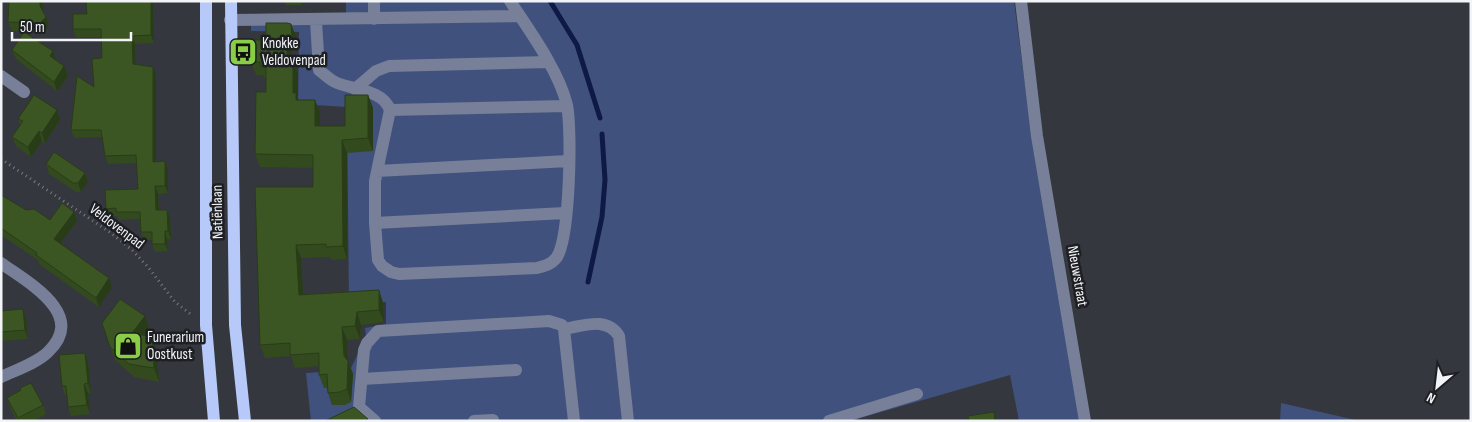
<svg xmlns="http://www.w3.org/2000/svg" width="1472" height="422" font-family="'Sofia Sans Condensed',sans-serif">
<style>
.green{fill:#41517e}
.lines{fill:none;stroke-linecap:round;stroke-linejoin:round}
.stream{stroke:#0e1a45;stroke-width:5}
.path{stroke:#7a7c82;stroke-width:3;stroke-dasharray:1 4;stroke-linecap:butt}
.minor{stroke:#778098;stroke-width:12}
.major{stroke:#b6c9f8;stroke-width:12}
.wall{fill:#334a1e}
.shaded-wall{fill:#293c18}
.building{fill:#3b5623;stroke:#293c18}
.labels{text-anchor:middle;stroke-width:5;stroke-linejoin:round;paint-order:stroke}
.poi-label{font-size:15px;fill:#f2f4f8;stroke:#1d1f22;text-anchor:start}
.street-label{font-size:15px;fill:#f2f4f8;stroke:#1d1f22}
</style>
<rect width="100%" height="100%" fill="#35373e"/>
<path class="green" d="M346 1H1014L1031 131 1080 421H1019L1010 375 850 421H311L306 373 350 370 366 337 365 328 386 324V302L349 304 347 107 298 104 299 32 251 31V14L346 13Z
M1281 403 1360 421H1280Z"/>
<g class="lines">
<path class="stream" d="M550 1 577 45 600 118
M588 282 602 217 605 180 602 134"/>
<path class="path" d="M1 159 111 233 132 250 148 267 175 302 193 316"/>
<path class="minor" d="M1021 1 1037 136 1085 421
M374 19V1
M230 20 519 16
M316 21 319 70C324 74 329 79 335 82 351 90 383 89 390 110L375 181V223L378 260 382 266 391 272 399 274 537 268C545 266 552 264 557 257 570 236 572 130 567 105 559 71 529 30 510 1
M1 76 24 92
M355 89 376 71 389 66 548 62
M390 110 567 106
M377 171 568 161
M375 223 565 213
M1 263C27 282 88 314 48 352 37 363 16 370 1 377
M564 329C583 326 607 316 619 336L628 421
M362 379 516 370
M359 407 364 350 367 343 378 331 549 321 562 325 564 329 574 421
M359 407 375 421
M474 421 493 420
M829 421 917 394"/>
<path class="major" d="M206 1V325L214 421
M231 1 235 325 245 421"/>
</g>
<path class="wall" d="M9 1H42L43 4V12L49 26 43 32 12 31 8 22Z
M153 1 154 43 135 44 136 64 153 67 156 75V162L165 161 168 169V193L158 194 159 210H167L170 218 171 239H167L168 251 155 252 152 244V240H144L141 232 140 219 119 220 117 216H109L106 209 138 189 137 163 108 164 105 156 102 137 74 138 71 130 94 87 102 58 101 37H76L73 29 87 14Z
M276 1H310V2L302 3V5H286L285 2H277Z
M291 24 296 37 297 50 292 51V61H293L298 74V100H315L320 113V126H345L368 95 373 108V151L347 153V259L331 260 330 257 301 258 303 294 379 290 383 303 384 322 361 325 360 339 347 340 348 361 353 374 351 402 345 405H332L328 393 327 388H324L319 375V366L295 368 291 356 265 358 260 345 313 187V168L260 167 255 154 266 92V79H265L263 75H256L251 62 260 40Z
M12 50 68 76 57 91 16 59Z
M57 110 60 120 45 143 42 141 31 157 16 146 12 137 20 125 18 119Z
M46 164 85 173 88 182 81 192H76L49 174Z
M1 195 26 210 50 220 74 212 77 221 60 244 112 287 99 307 39 264 38 260 1 235Z
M1 311 26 319 28 339 1 341Z
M149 329 145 336 152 337 156 350 159 382 134 377 115 360 110 347Z
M88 362 91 393H88L90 414 71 416 68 407 67 395H65L62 386Z
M7 398 43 405 46 414 34 421H17L10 407Z"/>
<path class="shaded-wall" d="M40 1H42L43 4V16L40 6Z
M151 1H153L154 43 151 35Z
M46 17 49 26 43 32 40 23Z
M291 24 296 37 297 50 292 37Z
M132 36 135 44 136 72 133 64Z
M287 38 292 51V74L287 61Z
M53 51 56 61 50 56Z
M293 61 298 74V98L301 106 300 113 293 93Z
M64 66 68 76 57 91 54 82Z
M153 67 156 75V170L153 162Z
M368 95 373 108V151L368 138Z
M315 100 320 113V139L315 126Z
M57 110 60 120 45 143 42 133Z
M39 131 42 141 31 157 28 147Z
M342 140 347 153V259L343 246Z
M165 161 168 169V193L165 186Z
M85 173 88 182 81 192 78 183Z
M155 186 158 194 159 218 156 210Z
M167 210 170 218 171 239 168 231Z
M74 212 77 221 57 248 54 239Z
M165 231 167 239 168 251 165 244Z
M296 245 301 258 304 308 299 295Z
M109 278 112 287 99 307 96 298Z
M379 290 383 303 384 322 379 310Z
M23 309 26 319 28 339 25 330Z
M357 312 361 325 360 339 355 326Z
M145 316 149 329 137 346 132 333Z
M342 327 347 340 348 361 353 374 351 402 347 389Z
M152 337 156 350 159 382 154 368Z
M85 353 88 362 91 393 88 383Z
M84 384 88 393 90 414 87 405Z"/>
<path class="building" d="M9 1H40V6L46 17 40 23 8 22Z
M86 1H151V35L132 36 133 64 153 67V162L165 161V186H155L156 210H167L168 231H165V244H152V232H141L140 212H116V208L106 209 105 190 138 189 136 155 105 156 101 130H71L77 76 94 87 92 59 102 58 101 29H73V14H87Z
M266 23H287L291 24 292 37 287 38V61H293V93H296V100H315V126H345V95H368V138L342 140 343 246 326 247V244L296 245 299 295 379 290V310L357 312 355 326 342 327 344 356 348 361 347 389 340 392 328 393 327 374 319 375V353L290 355V343L260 345 255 187H313V155L255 154 256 92H266V66H260V62H251V40H260V36H266Z
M24 32 53 51 50 56 64 66 54 82 12 50Z
M34 95 57 110 42 133 39 131 28 147 12 137 23 121 18 119Z
M54 152 85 173 78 183H73L46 164Z
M1 195 26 210 34 209 50 220 62 203 74 212 54 239 109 278 96 298 36 255 37 253 1 228Z
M120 299 145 316 132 333 152 337 154 368 129 364 110 347 102 323Z
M23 309 25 330 1 332V311Z
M85 353 88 383 84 384 87 405 68 407 66 386H62L59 355Z
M31 383 43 405 18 418 7 398 21 390 20 388Z
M354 407 368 419 366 421H328L327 420Z
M994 412 995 421H969L968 416Z"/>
<defs>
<g id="bus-square" transform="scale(1.4375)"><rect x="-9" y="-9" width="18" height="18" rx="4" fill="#8ace47" stroke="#1d1f22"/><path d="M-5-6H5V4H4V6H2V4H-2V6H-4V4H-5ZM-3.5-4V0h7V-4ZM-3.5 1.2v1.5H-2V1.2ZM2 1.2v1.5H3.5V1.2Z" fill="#111"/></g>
<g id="shop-square" transform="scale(1.4375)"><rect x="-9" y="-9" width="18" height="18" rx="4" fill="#8ace47" stroke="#1d1f22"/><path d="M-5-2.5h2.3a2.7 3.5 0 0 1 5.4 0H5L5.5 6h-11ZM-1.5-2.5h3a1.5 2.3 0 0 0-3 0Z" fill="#111"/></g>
</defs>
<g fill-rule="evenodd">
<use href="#bus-square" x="243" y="52"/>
<use href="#shop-square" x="128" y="346"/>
</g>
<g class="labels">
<g class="poi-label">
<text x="262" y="48">Knokke<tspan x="262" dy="17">Veldovenpad</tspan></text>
<text x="147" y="342">Funerarium<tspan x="147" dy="17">Oostkust</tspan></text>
</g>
<g class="street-label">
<text transform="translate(217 212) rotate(-91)" y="5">Natiënlaan</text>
<text transform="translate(117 226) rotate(37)" y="5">Veldovenpad</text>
<text transform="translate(1078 276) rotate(80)" y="5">Nieuwstraat</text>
</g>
</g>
<rect width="1472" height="422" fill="none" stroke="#f2f4f8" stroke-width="5"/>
<g transform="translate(1437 387) rotate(208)" stroke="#1d1f22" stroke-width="4" paint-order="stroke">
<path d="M0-4L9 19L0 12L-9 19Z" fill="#f2f4f8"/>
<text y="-8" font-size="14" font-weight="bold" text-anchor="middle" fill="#f2f4f8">N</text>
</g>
<path d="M12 32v8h119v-8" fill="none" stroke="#f2f4f8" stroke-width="2.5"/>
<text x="20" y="32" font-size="15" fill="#f2f4f8" stroke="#1d1f22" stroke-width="4" paint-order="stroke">50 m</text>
</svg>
